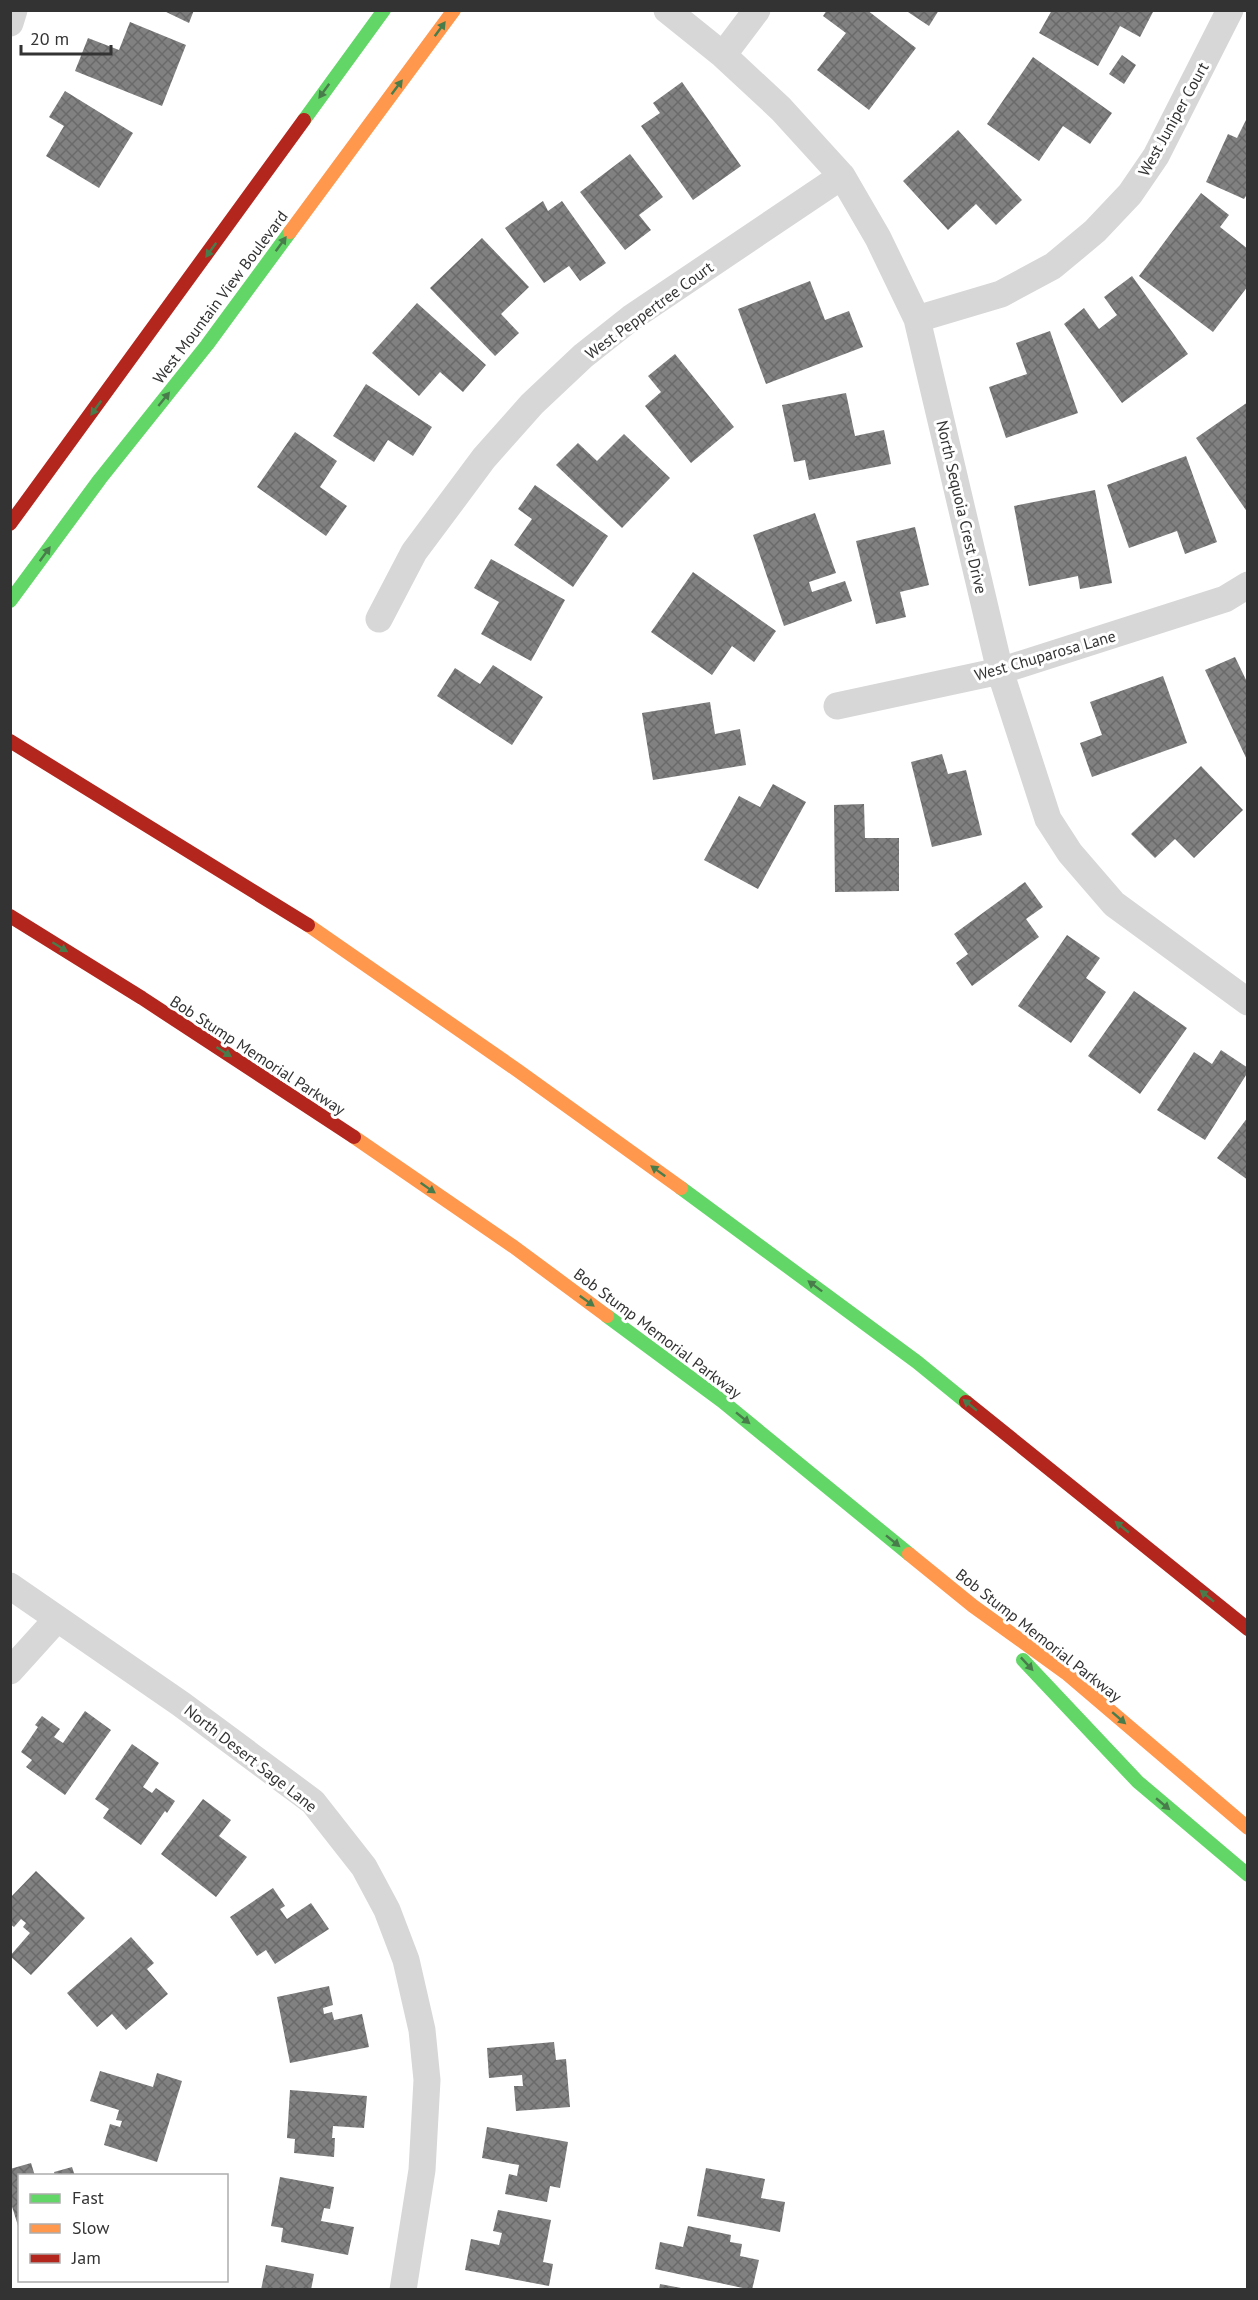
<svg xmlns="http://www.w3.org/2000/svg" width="1258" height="2300" font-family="'PT Sans',sans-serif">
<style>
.building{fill:url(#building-cross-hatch)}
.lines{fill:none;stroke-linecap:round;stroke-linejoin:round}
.street{stroke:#d7d7d7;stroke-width:27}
.fast{stroke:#63d668;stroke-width:14}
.slow{stroke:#ff974d;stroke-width:14}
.jam{stroke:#b3261e;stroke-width:14}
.oneway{fill:#497c4b}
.labels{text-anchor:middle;stroke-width:6;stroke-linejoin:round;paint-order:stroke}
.street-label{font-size:16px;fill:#333;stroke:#fff}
</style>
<defs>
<pattern id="building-cross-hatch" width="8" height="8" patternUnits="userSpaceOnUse" patternTransform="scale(1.5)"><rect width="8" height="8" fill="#818181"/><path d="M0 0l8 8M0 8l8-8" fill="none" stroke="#6a6a6a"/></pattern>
</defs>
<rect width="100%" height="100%" fill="#fff"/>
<path class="building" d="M162 10H194L189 23Z
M827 10H867L916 48 869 110 817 70 846 33 823 16Z
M905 10H939L929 26Z
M1052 10H1154L1140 37 1120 26 1098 66 1039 33Z
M130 22 186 45 162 106 75 71 88 38 119 50Z
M1122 55 1136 65 1124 84 1109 74Z
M1033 57 1112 113 1090 144 1063 126 1039 161 987 124Z
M682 82 741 166 693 200 641 126 660 113 653 103Z
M65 91 133 133 99 188 46 156 64 126 49 117Z
M1248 116V193L1244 199 1206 182 1228 134 1237 138Z
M958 130 1022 200 996 225 976 204 948 230 903 181Z
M630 154 663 197 639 215 651 230 625 250 580 192Z
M1201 193 1229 215 1220 227 1248 249V286L1213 332 1139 276Z
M543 201 548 211 562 201 606 263 580 281 569 266 544 283 505 228Z
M482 238 529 287 501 314 519 333 495 356 430 288Z
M1132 276 1188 354 1122 403 1064 324 1084 308 1099 329 1117 315 1104 297Z
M810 281 825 320 849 311 863 347 766 384 738 309Z
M417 303 486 365 463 392 440 372 419 396 372 353Z
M1050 331 1078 413 1006 438 989 387 1027 374 1016 343Z
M675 354 734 427 691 463 645 406 661 392 648 376Z
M366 384 432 427 413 456 388 440 374 462 333 436Z
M846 393 855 436 884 430 891 464 809 480 805 460 794 462 782 405Z
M1248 402V513L1196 438Z
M295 432 337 461 320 487 347 506 326 536 257 487Z
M624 434 670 478 622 528 556 465 578 443 597 461Z
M1186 456 1217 542 1185 554 1177 531 1129 548 1107 485Z
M535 485 608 536 573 587 514 545 532 519 518 509Z
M1095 490 1112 583 1080 589 1078 576 1029 586 1014 506Z
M815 513 836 573 809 582 812 592 845 581 852 601 784 626 753 535Z
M915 527 929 585 900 592 906 617 876 624 856 541Z
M491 559 565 600 531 661 481 634 499 602 474 588Z
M693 572 776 631 754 662 732 646 712 675 651 632Z
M1235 657 1248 684V762L1205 670Z
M493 665 543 697 512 745 437 696 455 668 480 684Z
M1163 676 1187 743 1092 777 1080 743 1102 735 1090 702Z
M710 702 715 734 740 729 746 765 653 780 642 713Z
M942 754 948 774 966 770 982 835 932 847 911 762Z
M1201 766 1243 810 1194 858 1175 839 1155 858 1131 834Z
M773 784 806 802 758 889 704 860 739 796 760 807Z
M864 804 865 838H899V891L835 892 834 805Z
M1025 882 1043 907 1026 919 1039 937 972 986 956 963 968 954 954 934Z
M1067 935 1100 958 1086 978 1106 992 1071 1043 1018 1006Z
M1134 991 1187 1028 1140 1094 1088 1056Z
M1221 1050 1248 1068V1072L1205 1140 1157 1110 1194 1052 1212 1064Z
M1248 1117V1180L1217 1158Z
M85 1711 111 1730 65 1795 26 1767 32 1760 21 1752 38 1727 35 1725 42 1716 60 1729 54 1737 63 1743Z
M132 1744 159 1763 143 1787 152 1793 156 1788 175 1801 167 1813 165 1811 141 1845 103 1818 109 1809 95 1799Z
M203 1799 231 1820 219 1836 247 1857 216 1897 161 1854Z
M36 1871 85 1918 31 1975 10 1956 30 1933 23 1927 26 1923 21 1919 14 1927 10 1924V1898Z
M273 1888 285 1906 280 1909 287 1919 311 1903 329 1929 275 1964 266 1950 257 1956 230 1917Z
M131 1937 154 1963 147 1969 168 1994 126 2030 112 2014 97 2027 67 1993Z
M329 1986 333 2005 323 2008 324 2014 332 2012 334 2020 362 2014 369 2047 290 2063 277 1997Z
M554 2042 556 2060 566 2059 570 2107 516 2111 514 2086H523L522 2075 489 2078 487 2048Z
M100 2071 153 2087 157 2073 182 2081 157 2162 104 2145 110 2124 120 2127 122 2121 116 2120 119 2110 90 2101Z
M290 2090 367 2096 364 2128 333 2126 332 2138H335L334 2157 294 2153 295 2139 287 2138Z
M487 2127 568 2142 560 2188 550 2186 547 2202 505 2194 509 2174 517 2176 519 2165 482 2158Z
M31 2163 35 2176H20L19 2229 10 2200V2169Z
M72 2167 75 2176H55L54 2172Z
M706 2168 765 2179 761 2198 785 2202 780 2232 697 2216Z
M280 2177 334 2187 330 2209 324 2208 321 2221 354 2227 348 2255 281 2242 283 2228 271 2226Z
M498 2210 551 2220 543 2262 553 2264 549 2286 465 2270 471 2239 499 2245 502 2233 493 2231Z
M688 2226 731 2235 730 2242 742 2244 740 2256 759 2260 752 2290 655 2269 660 2242 683 2247Z
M266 2265 314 2274 311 2290H261Z
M660 2284 681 2288V2290H659Z"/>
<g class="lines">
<path class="street" d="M667 10 723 55 781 109 842 176 878 238 917 319 1000 671 1048 819 1070 853 1114 904 1248 1002
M10 23 14 10
M723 55 757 10
M917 319 1001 294 1053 266 1095 231 1130 194 1156 156 1230 10
M379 619 414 552 484 458 532 404 583 356 631 318 842 176
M837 706 1000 671 1225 599 1248 585
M10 1586 181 1704 313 1802 364 1867 387 1910 406 1960 422 2030 427 2080 422 2170 403 2290
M10 1671 57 1619"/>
<path class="fast" d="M304 120 384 10
M10 601 100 479 207 345 290 232
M681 1188 917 1362 966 1402
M607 1316 722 1401 909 1554
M1023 1660 1138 1782 1248 1875"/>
<path class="slow" d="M290 232 454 10
M308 925 517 1070 681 1188
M354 1137 514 1247 607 1316
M909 1554 973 1606 1066 1673 1248 1828"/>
<path class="jam" d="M10 524 304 120
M10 741 308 925
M10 916 142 998 354 1137
M966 1402 1248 1629"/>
</g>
<defs><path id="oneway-solid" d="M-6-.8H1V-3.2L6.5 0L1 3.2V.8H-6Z" transform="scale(1.5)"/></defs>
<g class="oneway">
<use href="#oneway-solid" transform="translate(440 29) rotate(-54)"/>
<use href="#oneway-solid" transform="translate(397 87) rotate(-53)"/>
<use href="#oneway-solid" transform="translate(324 91) rotate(126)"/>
<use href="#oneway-solid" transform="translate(281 244) rotate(-54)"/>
<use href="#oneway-solid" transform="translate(211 250) rotate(126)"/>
<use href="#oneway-solid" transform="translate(164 399) rotate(-51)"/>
<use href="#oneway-solid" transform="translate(96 408) rotate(126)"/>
<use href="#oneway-solid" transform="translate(45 554) rotate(-54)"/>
<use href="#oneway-solid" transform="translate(60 947) rotate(32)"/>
<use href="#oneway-solid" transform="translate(224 1052) rotate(33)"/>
<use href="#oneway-solid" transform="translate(658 1171) rotate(-144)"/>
<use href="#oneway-solid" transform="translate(428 1188) rotate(35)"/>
<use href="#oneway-solid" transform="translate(815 1286) rotate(-143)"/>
<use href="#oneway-solid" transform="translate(587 1301) rotate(36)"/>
<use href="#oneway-solid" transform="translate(970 1405) rotate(-141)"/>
<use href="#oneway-solid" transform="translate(743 1418) rotate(39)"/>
<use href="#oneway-solid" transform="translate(1122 1527) rotate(-141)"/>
<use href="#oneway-solid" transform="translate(893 1541) rotate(39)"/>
<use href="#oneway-solid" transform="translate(1207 1596) rotate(-141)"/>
<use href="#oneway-solid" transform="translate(1027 1664) rotate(47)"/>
<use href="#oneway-solid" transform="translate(1119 1718) rotate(41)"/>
<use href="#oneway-solid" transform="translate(1163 1804) rotate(40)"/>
</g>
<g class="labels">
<g class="street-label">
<text transform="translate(1173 119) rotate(-61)" y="6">West Juniper Court</text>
<text transform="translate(220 297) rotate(-53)" y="6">West Mountain View Boulevard</text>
<text transform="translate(649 310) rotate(-36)" y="6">West Peppertree Court</text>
<text transform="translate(962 507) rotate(77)" y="6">North Sequoia Crest Drive</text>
<text transform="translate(1045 655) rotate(-16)" y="6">West Chuparosa Lane</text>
<text transform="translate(258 1055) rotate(33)" y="6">Bob Stump Memorial Parkway</text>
<text transform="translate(658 1333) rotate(37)" y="6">Bob Stump Memorial Parkway</text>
<text transform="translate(1039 1635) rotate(38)" y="6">Bob Stump Memorial Parkway</text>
<text transform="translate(251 1758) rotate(38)" y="6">North Desert Sage Lane</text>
</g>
</g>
<rect width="1258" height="2300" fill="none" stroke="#333333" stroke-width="24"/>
<rect x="18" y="2174" width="210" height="108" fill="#ffffff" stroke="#adadad" stroke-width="1.5"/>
<rect x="30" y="2194" width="30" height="9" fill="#63d668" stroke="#adadad" stroke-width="1.5"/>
<text x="72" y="2204" font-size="18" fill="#333333">Fast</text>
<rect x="30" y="2224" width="30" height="9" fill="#ff974d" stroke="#adadad" stroke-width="1.5"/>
<text x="72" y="2234" font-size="18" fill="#333333">Slow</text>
<rect x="30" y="2254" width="30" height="9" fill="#b3261e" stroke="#adadad" stroke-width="1.5"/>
<text x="72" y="2264" font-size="18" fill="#333333">Jam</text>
<path d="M21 45v9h90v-9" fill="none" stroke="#333333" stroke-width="3"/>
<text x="30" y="45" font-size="18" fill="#333333" stroke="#ffffff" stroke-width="4.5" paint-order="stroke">20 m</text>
</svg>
